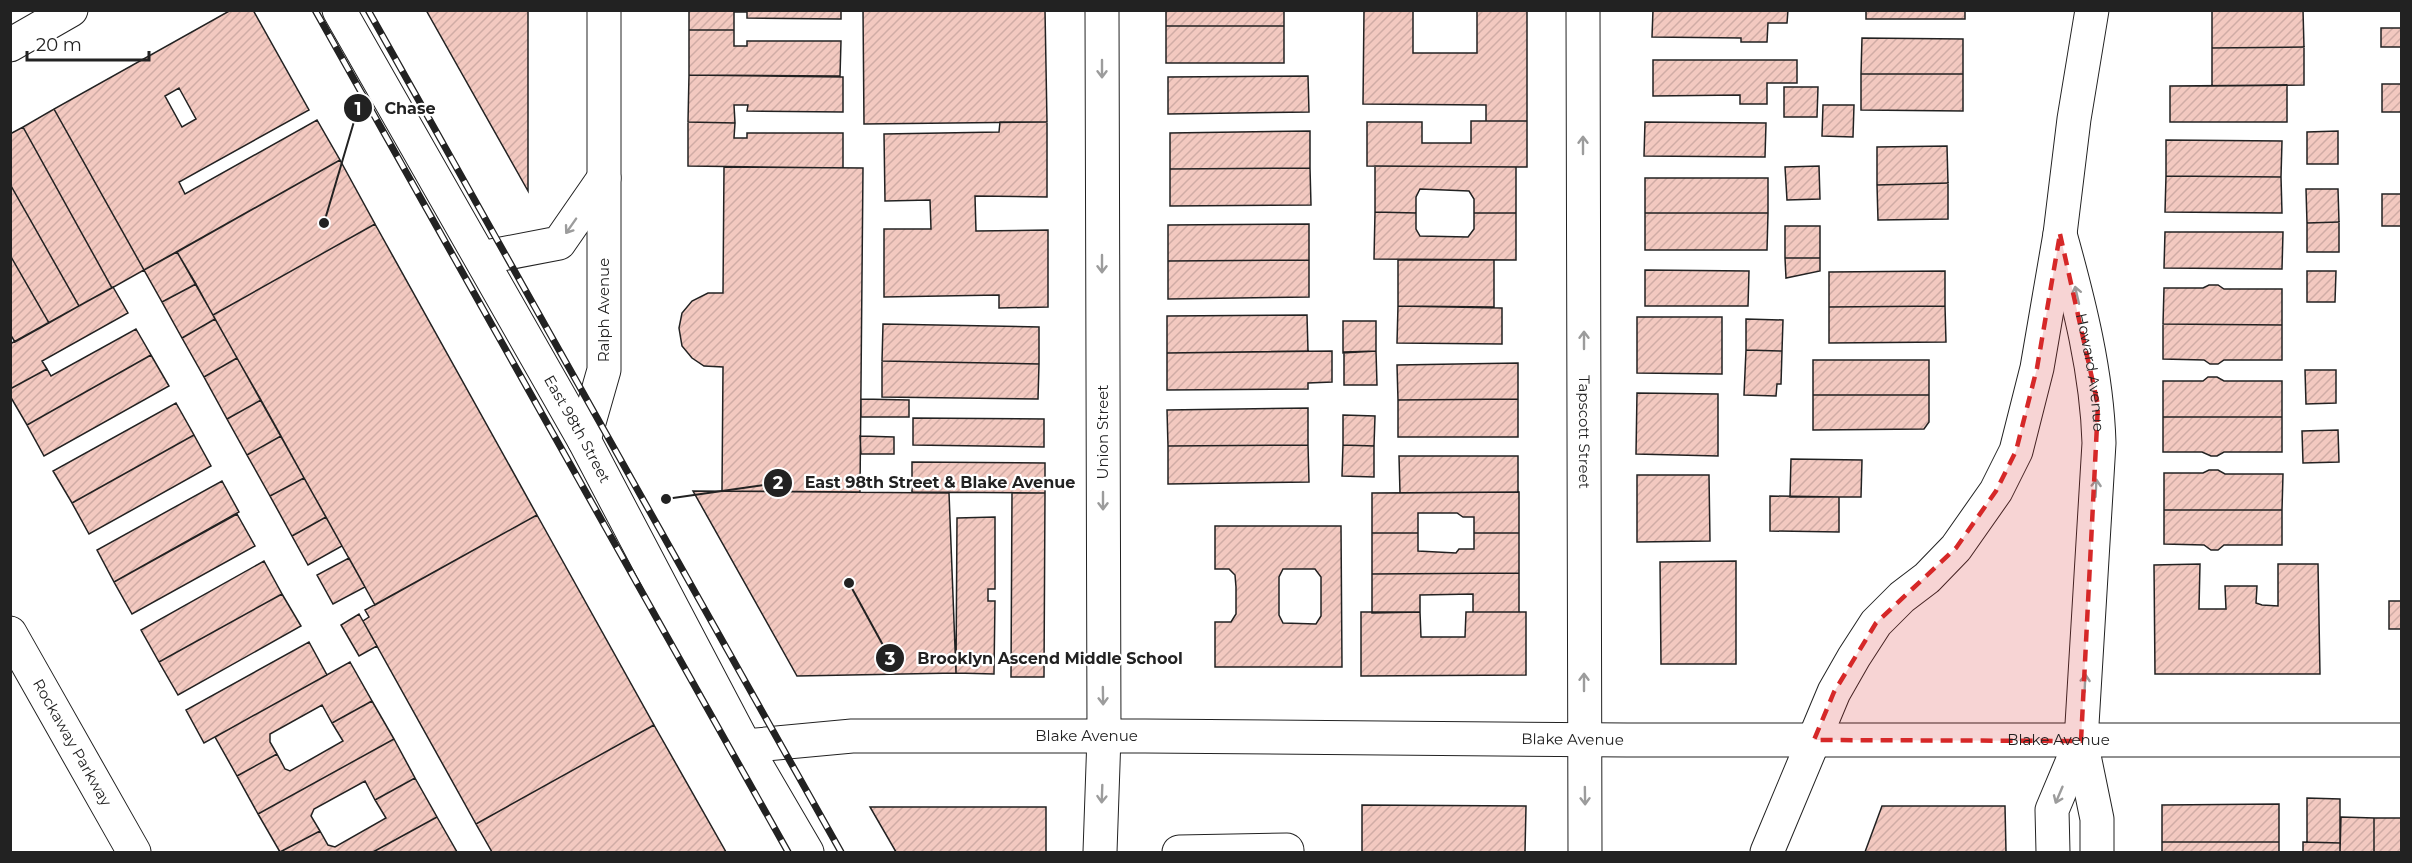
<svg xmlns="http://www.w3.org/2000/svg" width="2412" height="863" font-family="Montserrat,sans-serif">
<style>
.building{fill:url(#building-hatch);stroke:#222;stroke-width:1.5;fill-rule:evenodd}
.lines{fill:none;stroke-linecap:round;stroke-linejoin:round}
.minor-casing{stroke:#222;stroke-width:35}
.major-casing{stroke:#222;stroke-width:35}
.minor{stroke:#fff;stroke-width:33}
.major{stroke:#fff;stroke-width:33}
.rail-casing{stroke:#222;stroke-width:7}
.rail{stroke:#fff;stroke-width:4.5;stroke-dasharray:14;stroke-linecap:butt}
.oneway{stroke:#9c9c9c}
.marked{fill:#d62828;fill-opacity:0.2;stroke:#d62828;stroke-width:4.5;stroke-dasharray:12 8;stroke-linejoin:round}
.labels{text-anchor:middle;stroke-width:4.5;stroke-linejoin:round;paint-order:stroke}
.street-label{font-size:15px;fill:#222;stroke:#fff}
.leader{fill:none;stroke:#222;stroke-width:2}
.callout-dot{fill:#222;stroke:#fff;stroke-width:2}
.mark-label{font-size:18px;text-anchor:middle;font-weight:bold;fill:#fff}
.callout-label{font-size:16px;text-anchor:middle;font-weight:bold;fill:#222;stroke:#fff;stroke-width:4.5;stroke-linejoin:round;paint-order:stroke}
</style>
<defs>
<pattern id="building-hatch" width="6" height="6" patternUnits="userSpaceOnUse" patternTransform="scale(1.5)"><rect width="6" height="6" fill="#f3c9c0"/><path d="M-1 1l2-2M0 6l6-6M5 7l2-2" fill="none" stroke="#d0aca5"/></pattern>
</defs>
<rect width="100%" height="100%" fill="#fff"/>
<path class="building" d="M231 10H253L309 110 179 182 185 194 317 120 340 160 144 270 54 109ZM179 88 196 119 182 127 165 96Z
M426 10H528V191Z
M689 10H841V19L747 18V12H734V30H689Z
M863 10H1045L1047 122 864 124Z
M1166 10H1284V26H1166Z
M1364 10H1413V53H1477V10H1527V121H1486V105L1363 104Z
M1653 10H1788L1787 23H1768L1767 42H1741V38L1652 37Z
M1866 10H1965V19H1866Z
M2212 10H2303L2304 47 2212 48Z
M1166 26H1284V63H1166Z
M2381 28H2402V47H2381Z
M689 30H734V46H747V41H841L840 76 689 75Z
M1862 38 1963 39V74H1861Z
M2304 47V85L2212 86V48Z
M1653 60H1797V83H1767V104H1740V95L1653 96Z
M1861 74H1963V111L1861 110Z
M689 75 843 77V112L747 111 748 105H734L735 123 688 122Z
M1308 76 1309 112 1168 114V77Z
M2382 84H2402V112H2382Z
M2287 85V122H2170V86Z
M1784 87H1818L1817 117H1784Z
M1823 105H1854L1853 137 1822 136Z
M54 109 144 270 112 288 23 127Z
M1471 121H1527V167L1367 166V122H1422V143H1471Z
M688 122 735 123 734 138H747V133H843V168L688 166Z
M1000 122H1047V197L975 196 976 231 1048 230V307L999 308V295L884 297V229H931L930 200 885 201 884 134 999 132Z
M1645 122 1766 123 1765 157 1644 156Z
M23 127 112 288 79 306 10 184V134Z
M1310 131V168L1170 169V133Z
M2338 131V164H2307V132Z
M2166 140 2282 141 2281 177 2166 176Z
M1947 146 1948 183 1877 185V147Z
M340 160 375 224 213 315 177 252Z
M1375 166 1516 167V213H1474V199L1469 191 1420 189 1416 197V213L1375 212Z
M1819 166 1820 199 1787 200 1785 167Z
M724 167 863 168 860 492 722 491 723 367 704 366 692 358 682 346 679 328 682 313 692 301 708 293H723Z
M1310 168 1311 205 1170 206V169Z
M2166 176 2281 177 2282 213 2165 212Z
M1645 178H1768V213H1645Z
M1948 183V219L1878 220 1877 185Z
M10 184 79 306 49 323 10 255Z
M2306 189H2338L2339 222 2307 223Z
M2382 194H2402V226H2382Z
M1375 212 1416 213V229L1420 236 1468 237 1474 229V213H1516V260L1374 259Z
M1645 213H1768L1767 250H1645Z
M2339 222V252H2307V223Z
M375 224 537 515 375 605 213 315Z
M1309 224V260L1168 261V225Z
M1785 226H1820V258H1785Z
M2165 232H2283L2282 269 2164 268Z
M177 252 196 284 162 302 144 270Z
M10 255 49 323 15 342 10 334Z
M1785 258H1820V271L1786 278Z
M1309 260V297L1168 299V261Z
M1398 260H1494V307L1398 306Z
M1645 270 1749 271 1748 306H1645Z
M1945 271V306L1829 307V272Z
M2307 271H2336L2335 302H2307Z
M196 284 215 319 182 338 162 302Z
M2209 285H2218L2224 289H2282V325L2163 324 2164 288H2203Z
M113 287 128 313 42 361 47 369 10 389V344Z
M1398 306 1502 308V344L1397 343Z
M1945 306 1946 342 1829 343V307Z
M1307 315 1308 351 1167 353V316Z
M1637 317H1722V374L1637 373Z
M215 319 237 358 204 377 182 338Z
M1746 319 1783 320 1782 351 1746 350Z
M1343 321H1376V351L1343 353Z
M883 324 1039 327V364L882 361Z
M2163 324 2282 325V360H2224L2218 364H2210L2204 360 2163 359Z
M136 329 151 355 27 425 10 396V389L47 369 51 376Z
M1746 350 1782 351 1781 384H1777L1776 396 1744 395Z
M1332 351V382L1308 383V389L1167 390V353Z
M1376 351 1377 385H1344V352Z
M151 355 169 386 44 456 27 425Z
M237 358 261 400 227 419 204 377Z
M1813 360H1929V395H1813Z
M882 361 1039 364 1038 399 882 397Z
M1518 363V399L1398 400 1397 365Z
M2305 370H2336V403L2306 404Z
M2208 377H2217L2224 381H2282V417H2163V381H2203Z
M1637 393 1718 394V456L1636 454Z
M1813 395H1929V422L1924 429 1813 430Z
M861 399 909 400V417H861Z
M1518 399V437H1398V400Z
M261 400 281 436 247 455 227 419Z
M176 403 194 435 72 503 53 471Z
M1308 408V445L1168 446 1167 410Z
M1343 415 1375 416 1374 446 1343 445Z
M2163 417H2282V452H2224L2217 456H2211L2202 452H2163Z
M913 418 1044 419V447L913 445Z
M2338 430 2339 462 2303 463 2302 431Z
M194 435 211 466 89 534 72 503Z
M281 436 304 478 270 496 247 455Z
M860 436 894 437V454H861Z
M1308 445 1309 482 1168 484V446Z
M1343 445 1374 446V477L1342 476Z
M1399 456H1518V492L1400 493Z
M1791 459 1862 460 1861 497H1790Z
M912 462 1045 463V493L912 492Z
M2209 470H2218L2225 474H2283L2282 510H2164V473H2203Z
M1637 475H1709L1710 541 1637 542Z
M304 478 326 517 292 536 270 496Z
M222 481 239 512 114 582 97 550Z
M693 491 949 493 956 673 797 676Z
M1519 492V533H1474V517H1463L1457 513H1418V533H1372V493Z
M1012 493H1045L1044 677H1011Z
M1770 496 1839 497V532L1770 531Z
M2164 510H2282V545H2224L2218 550H2211L2204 545 2164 544Z
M237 514 255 546 132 614 114 582Z
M537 515 654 725 476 824 363 621 369 617 365 610Z
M326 517 342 546 308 565 292 536Z
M995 517V589H988V601H995L994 674 956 673 957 518Z
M1215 526H1341L1342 667H1215V622H1231L1236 614V587L1235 575 1229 569H1215ZM1283 569H1315L1321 577V616L1316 624 1283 623 1279 615V577Z
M1372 533H1418V551L1456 553 1459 549H1474V533H1519V573L1372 574Z
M349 558 365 587 333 604 317 575Z
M264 561 282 594 159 662 141 630Z
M1736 561V664H1661L1660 562Z
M2200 564 2199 609H2226L2225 586H2257L2256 603 2262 605 2278 606V564H2318L2320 674H2155L2154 565Z
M1519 573V612H1473V594L1420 595V612L1372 613V574Z
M282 594 301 626 178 695 159 662Z
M2389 601H2402V629H2389Z
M1361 612H1420L1421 637H1465L1466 612H1526V675L1361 676Z
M359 614 377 646 359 656 341 625Z
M309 642 327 675 204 743 186 710Z
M350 662 372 701 332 723 322 705 270 734V742L277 754 237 776 215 737Z
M372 701 394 739 258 814 237 776 277 754 285 769 290 771 343 741 332 723Z
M654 725 726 852H492L476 824Z
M394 739 415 778 375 800 365 781 314 809 311 816 320 831 280 852 258 814Z
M415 778 437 817 373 852H280L320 831 328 845 335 847 386 818 375 800Z
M2307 798 2340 799V843L2307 842Z
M2279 804V842H2162V805Z
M1362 805 1526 806 1525 852H1362Z
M1882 806H2005L2006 852H1865Z
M870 807H1046V852H896Z
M437 817 457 852H373Z
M2341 817 2374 818V852H2340Z
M2374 818H2402V852H2374Z
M2162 842H2279V852H2162Z
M2303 842 2340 843V852H2303Z"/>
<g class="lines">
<g class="minor-casing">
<g id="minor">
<path id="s1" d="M339 10 584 440 745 746 807 852"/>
<path id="s2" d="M1583 10 1585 852"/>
<path d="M10 45 71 10"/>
<path id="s3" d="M2060 234C2079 302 2097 373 2099 443L2081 741 2097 819V852"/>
<path d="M481 258 559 243 604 178"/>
<path d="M584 440 604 370V10"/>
<path id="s4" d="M10 633 134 852"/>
<path id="s5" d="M745 746 852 736H1145L1627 740H2402"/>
<path d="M1100 852 1104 736 1102 10"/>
<path d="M1179 852 1287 850V852"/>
<path d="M2053 852 2052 810 2081 741"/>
</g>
</g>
<g class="major-casing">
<path id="major" d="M1767 852 1834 692 1854 657 1876 623 1902 597 1927 578 1956 548 1996 491 2016 451 2037 368 2060 234 2074 119 2092 10"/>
</g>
<use href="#minor" class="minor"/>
<use href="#major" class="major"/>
<g class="rail-casing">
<path id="rail" d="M315 10 788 852
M368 10 841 852"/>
</g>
<use href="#rail" class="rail"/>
</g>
<defs><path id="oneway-shaft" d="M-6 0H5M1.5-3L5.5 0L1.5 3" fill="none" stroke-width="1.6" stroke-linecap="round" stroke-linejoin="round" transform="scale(1.5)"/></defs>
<g class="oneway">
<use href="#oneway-shaft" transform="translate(1102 69) rotate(90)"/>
<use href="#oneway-shaft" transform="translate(1583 145) rotate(-90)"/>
<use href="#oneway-shaft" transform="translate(571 226) rotate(125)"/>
<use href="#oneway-shaft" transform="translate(1102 264) rotate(90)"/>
<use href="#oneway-shaft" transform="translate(2077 295) rotate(-103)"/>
<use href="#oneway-shaft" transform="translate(1584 340) rotate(-90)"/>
<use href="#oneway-shaft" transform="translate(2096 488) rotate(-87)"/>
<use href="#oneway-shaft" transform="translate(1103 501) rotate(90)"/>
<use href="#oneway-shaft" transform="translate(1584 682) rotate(-90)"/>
<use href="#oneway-shaft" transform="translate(2085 683) rotate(-87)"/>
<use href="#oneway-shaft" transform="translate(1103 696) rotate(89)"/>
<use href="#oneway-shaft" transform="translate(1102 794) rotate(92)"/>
<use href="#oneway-shaft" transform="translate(2059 795) rotate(113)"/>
<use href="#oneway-shaft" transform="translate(1585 796) rotate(89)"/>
</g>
<path class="marked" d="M2060 234 2098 405 2081 741 1814 740 1834 692 1876 623 1956 548 1996 491 2016 451 2037 368Z"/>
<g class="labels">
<g class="street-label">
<text transform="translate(604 310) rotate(-90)" y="5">Ralph Avenue</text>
<text dy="5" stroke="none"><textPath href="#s3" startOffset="142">Howard Avenue</textPath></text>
<text dy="5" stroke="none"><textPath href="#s1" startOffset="482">East 98th Street</textPath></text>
<text transform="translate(1103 432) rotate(-90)" y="5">Union Street</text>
<text dy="5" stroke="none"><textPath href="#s2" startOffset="422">Tapscott Street</textPath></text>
<text dy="5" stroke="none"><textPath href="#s5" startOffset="342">Blake Avenue</textPath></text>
<text dy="5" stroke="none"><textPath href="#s5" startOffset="828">Blake Avenue</textPath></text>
<text dy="5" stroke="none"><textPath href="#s5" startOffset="1314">Blake Avenue</textPath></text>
<text dy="5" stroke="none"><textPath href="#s4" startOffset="126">Rockaway Parkway</textPath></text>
</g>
</g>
<path class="leader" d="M324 223L358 108M666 499L778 483M849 583L890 658"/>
<g class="callout-dot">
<circle cx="324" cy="223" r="6"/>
<circle cx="666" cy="499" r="6"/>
<circle cx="849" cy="583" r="6"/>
<circle cx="358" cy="108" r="15"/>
<circle cx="778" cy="483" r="15"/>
<circle cx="890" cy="658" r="15"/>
</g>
<g class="mark-label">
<text x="358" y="115">1</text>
<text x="778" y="489">2</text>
<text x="890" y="665">3</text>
</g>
<g class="callout-label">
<text x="410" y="114">Chase</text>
<text x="940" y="488">East 98th Street &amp; Blake Avenue</text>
<text x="1050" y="664">Brooklyn Ascend Middle School</text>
</g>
<rect width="2412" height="863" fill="none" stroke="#222222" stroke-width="24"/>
<path d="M27 51v9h122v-9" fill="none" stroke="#222222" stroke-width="3"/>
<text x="36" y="51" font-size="18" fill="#222222" stroke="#ffffff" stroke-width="4.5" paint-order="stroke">20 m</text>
</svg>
